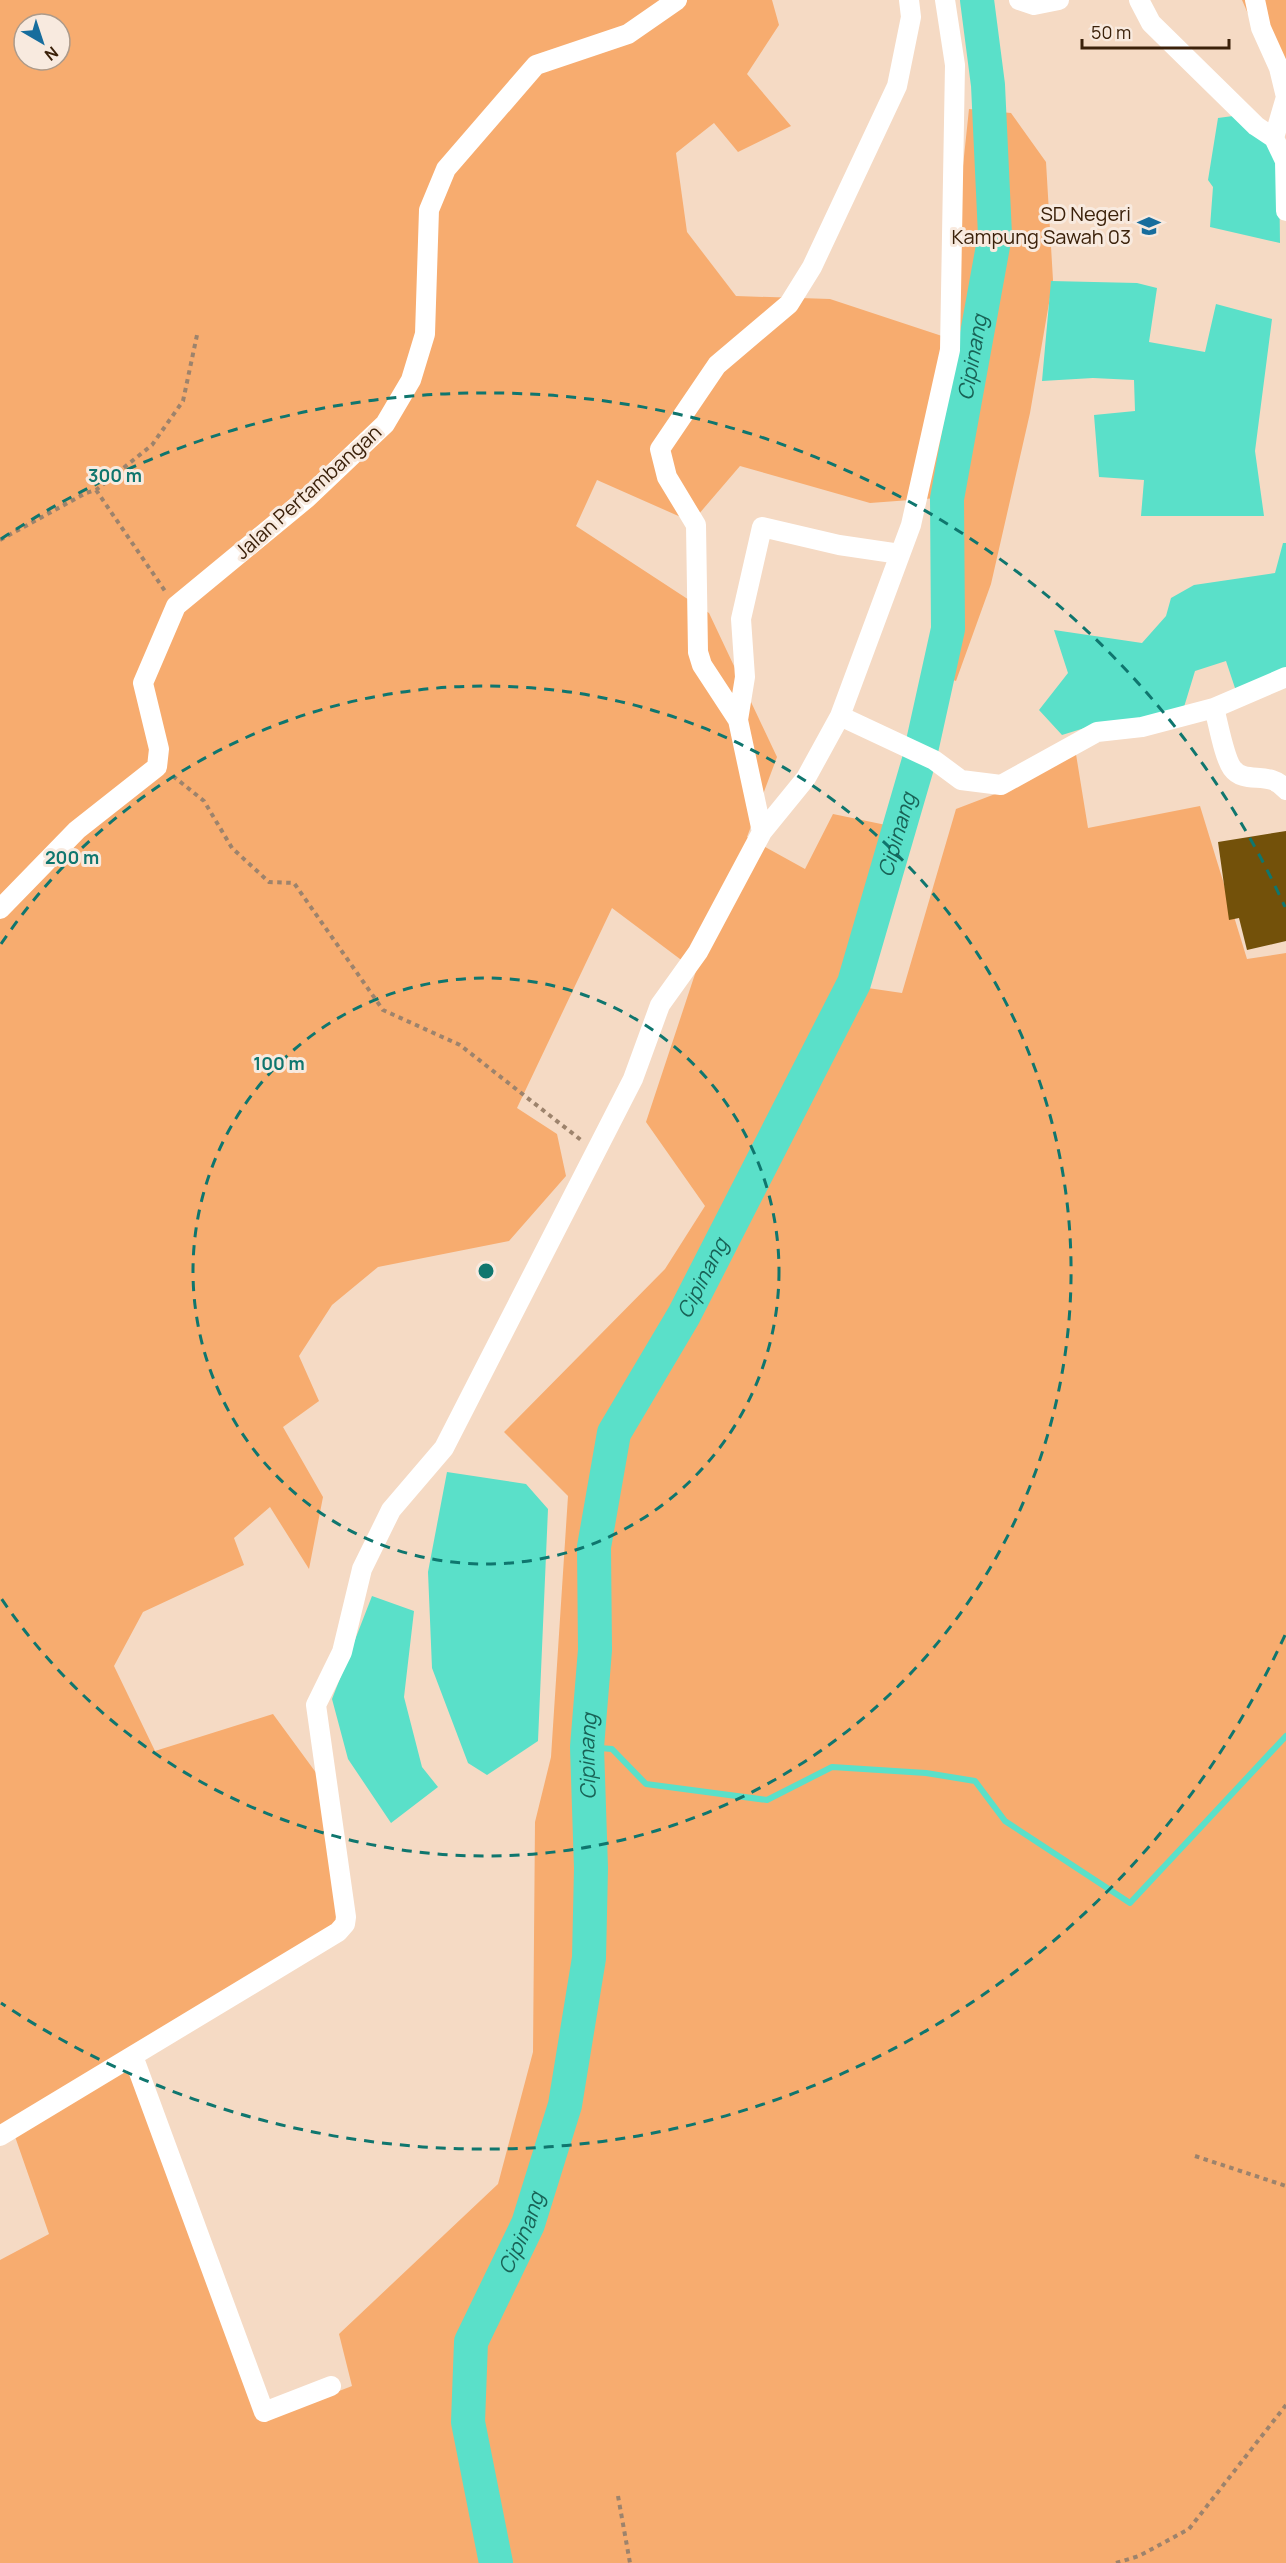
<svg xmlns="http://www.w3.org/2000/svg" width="1286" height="2563" font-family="Manrope,sans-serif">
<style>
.green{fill:#f7ac6f;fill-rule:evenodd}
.water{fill:#5ae0c9}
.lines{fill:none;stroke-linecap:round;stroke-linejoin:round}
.stream{stroke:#5ae0c9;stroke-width:6}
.river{stroke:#5ae0c9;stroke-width:34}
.building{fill:#73510a}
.path{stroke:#9d836c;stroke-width:4;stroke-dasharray:4.5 4.5;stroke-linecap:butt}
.minor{stroke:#fff;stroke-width:20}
.ring{fill:none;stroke:#0f766e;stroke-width:3;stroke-dasharray:10 8}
.labels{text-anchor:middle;stroke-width:6;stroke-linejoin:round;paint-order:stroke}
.poi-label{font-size:20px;fill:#3b210a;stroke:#f8eadf;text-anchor:end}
.street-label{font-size:20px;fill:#3b210a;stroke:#f8eadf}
.water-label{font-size:21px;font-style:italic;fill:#186256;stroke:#f8eadf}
.centre{fill:#0f766e;stroke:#f8eadf;stroke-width:3}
.ring-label{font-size:18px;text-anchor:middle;font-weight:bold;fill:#0f766e;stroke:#f8eadf;stroke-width:6;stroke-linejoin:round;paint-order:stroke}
</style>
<rect width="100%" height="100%" fill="#f5dac4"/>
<path class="green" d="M0 0H772L779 25 747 74 791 126 738 152 714 123 676 153 687 232 736 296 830 299 945 337 969 109 1011 113 1046 162 1053 280 1030 413 991 584 956 681 928 671 939 614 937 498 870 503 740 466 692 522 597 480 576 526 709 613 777 757 747 837 805 869 833 814 910 830 861 987 902 993 956 809 1003 791 1075 748 1088 828 1200 806 1247 959 1286 953V2563H0V2260L49 2234 12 2128 0 2134ZM24 24H60V60H24ZM612 908 696 971 646 1122 705 1206 665 1269 504 1432 568 1496 551 1757 535 1822 533 2052 498 2184 339 2334 352 2386 262 2421 129 2059 347 1930 336 1800 273 1714 155 1751 114 1666 143 1612 244 1565 234 1538 270 1507 309 1569 323 1497 283 1427 319 1401 299 1356 332 1305 378 1267 509 1241 566 1176 557 1134 517 1108Z
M1242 0H1286V100Z"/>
<path class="water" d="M1233 116 1268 144 1279 165 1280 243 1210 227 1213 187 1208 180 1218 118Z
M1051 281 1137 283 1157 288 1149 342 1205 352 1216 304 1272 319 1255 451 1264 516H1141L1144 480 1099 477 1094 415 1135 411 1134 380 1093 378 1042 381Z
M1283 543H1286V678L1238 697 1226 661 1195 671 1184 707 1167 715 1104 722 1062 735 1039 710 1068 673 1054 630 1142 643 1166 616 1171 598 1194 585 1275 573Z
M447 1472 526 1484 548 1509 538 1741 487 1775 468 1763 432 1668 428 1572Z
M372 1596 414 1611 404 1697 422 1767 438 1787 391 1823 348 1759 332 1699Z"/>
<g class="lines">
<path class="stream" d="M587 1747 612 1749 646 1784 767 1800 832 1767 926 1773 975 1781 1005 1821 1130 1903 1286 1736"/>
<path class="river" id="s1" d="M496 2563 468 2422 471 2342 528 2224 565 2105 589 1958 591 1868 587 1747 595 1650 594 1547 614 1433 684 1315 854 983 919 760 948 629 947 499 995 235 988 85 977 0"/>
</g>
<path class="building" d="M1286 831V941L1247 950 1239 918 1229 920 1218 842Z"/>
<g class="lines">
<path class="path" d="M96 490 165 591
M0 540 86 493 96 490 152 445 183 401 197 335
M173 776 204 801 232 848 269 882 294 883 383 1010 460 1045 581 1140
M1195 2156 1286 2186
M618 2496 630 2563
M1116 2563 1139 2556 1189 2529 1286 2405"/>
<path class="minor" d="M1019 0 1034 5 1059 0
M1139 0 1151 23 1256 126 1274 138 1285 161 1286 211
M1255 0 1261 28 1279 68 1286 97 1274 138
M1214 708C1218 722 1224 757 1232 768 1245 786 1270 769 1286 790
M840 716 934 760 961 780 1001 785 1097 732 1142 727 1214 708 1286 677
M738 720 745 677 741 619 762 527 839 545 900 554
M762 832 738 720 702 665 698 652 696 525 667 477 660 449 717 365 789 304 812 267 897 86 911 17 909 0
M0 909 77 830 157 767 159 749 143 683 176 606 307 498 385 424 411 380 425 334 429 210 446 169 536 65 628 34 677 0
M133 2056 264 2412 331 2386
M0 2136 338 1932 345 1924 346 1917 316 1705 342 1652 362 1569 391 1510 444 1448 633 1079 660 1005 698 952 762 832 806 778 840 716 911 525 950 350 955 65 945 0"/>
</g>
<g class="ring">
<circle cx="486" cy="1271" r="293"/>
<path d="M1 944A585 585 0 1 1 1 1598"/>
<path d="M1285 1635A878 878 0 0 1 1 2003M1 539A878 878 0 0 1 1285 907"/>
</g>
<defs>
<g id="school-bare" transform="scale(1.8)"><path d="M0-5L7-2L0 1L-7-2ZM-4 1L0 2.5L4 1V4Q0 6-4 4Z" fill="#176d9d" stroke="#f8eadf" stroke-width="2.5" paint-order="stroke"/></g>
</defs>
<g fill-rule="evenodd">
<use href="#school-bare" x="1149" y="226"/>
</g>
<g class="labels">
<g class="poi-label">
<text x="1131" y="221">SD Negeri<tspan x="1131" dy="23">Kampung Sawah 03</tspan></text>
</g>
<g class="street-label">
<text transform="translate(308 492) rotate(-42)" y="7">Jalan Pertambangan</text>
</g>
<g class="water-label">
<text dy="7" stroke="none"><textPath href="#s1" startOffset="2306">Cipinang</textPath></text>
<text dy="7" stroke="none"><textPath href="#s1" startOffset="1820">Cipinang</textPath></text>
<text dy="7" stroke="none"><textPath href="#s1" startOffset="1334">Cipinang</textPath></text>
<text dy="7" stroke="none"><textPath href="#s1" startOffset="830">Cipinang</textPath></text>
<text dy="7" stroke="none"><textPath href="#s1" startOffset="344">Cipinang</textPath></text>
</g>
</g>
<circle cx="486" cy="1271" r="9" class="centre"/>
<g class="ring-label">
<text x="115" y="482">300 m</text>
<text x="72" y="864">200 m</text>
<text x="279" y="1070">100 m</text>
</g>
<g transform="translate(42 42) rotate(141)"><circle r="28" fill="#f8eadf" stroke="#ac9a8a" stroke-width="1.5"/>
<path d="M0-4.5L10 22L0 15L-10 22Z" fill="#176d9d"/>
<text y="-9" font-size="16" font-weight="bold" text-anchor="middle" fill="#3b210a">N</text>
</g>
<path d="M1082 39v9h147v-9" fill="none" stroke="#3b210a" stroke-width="3"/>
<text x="1091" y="39" font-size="18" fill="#3b210a" stroke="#f8eadf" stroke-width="4.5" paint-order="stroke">50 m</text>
</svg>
